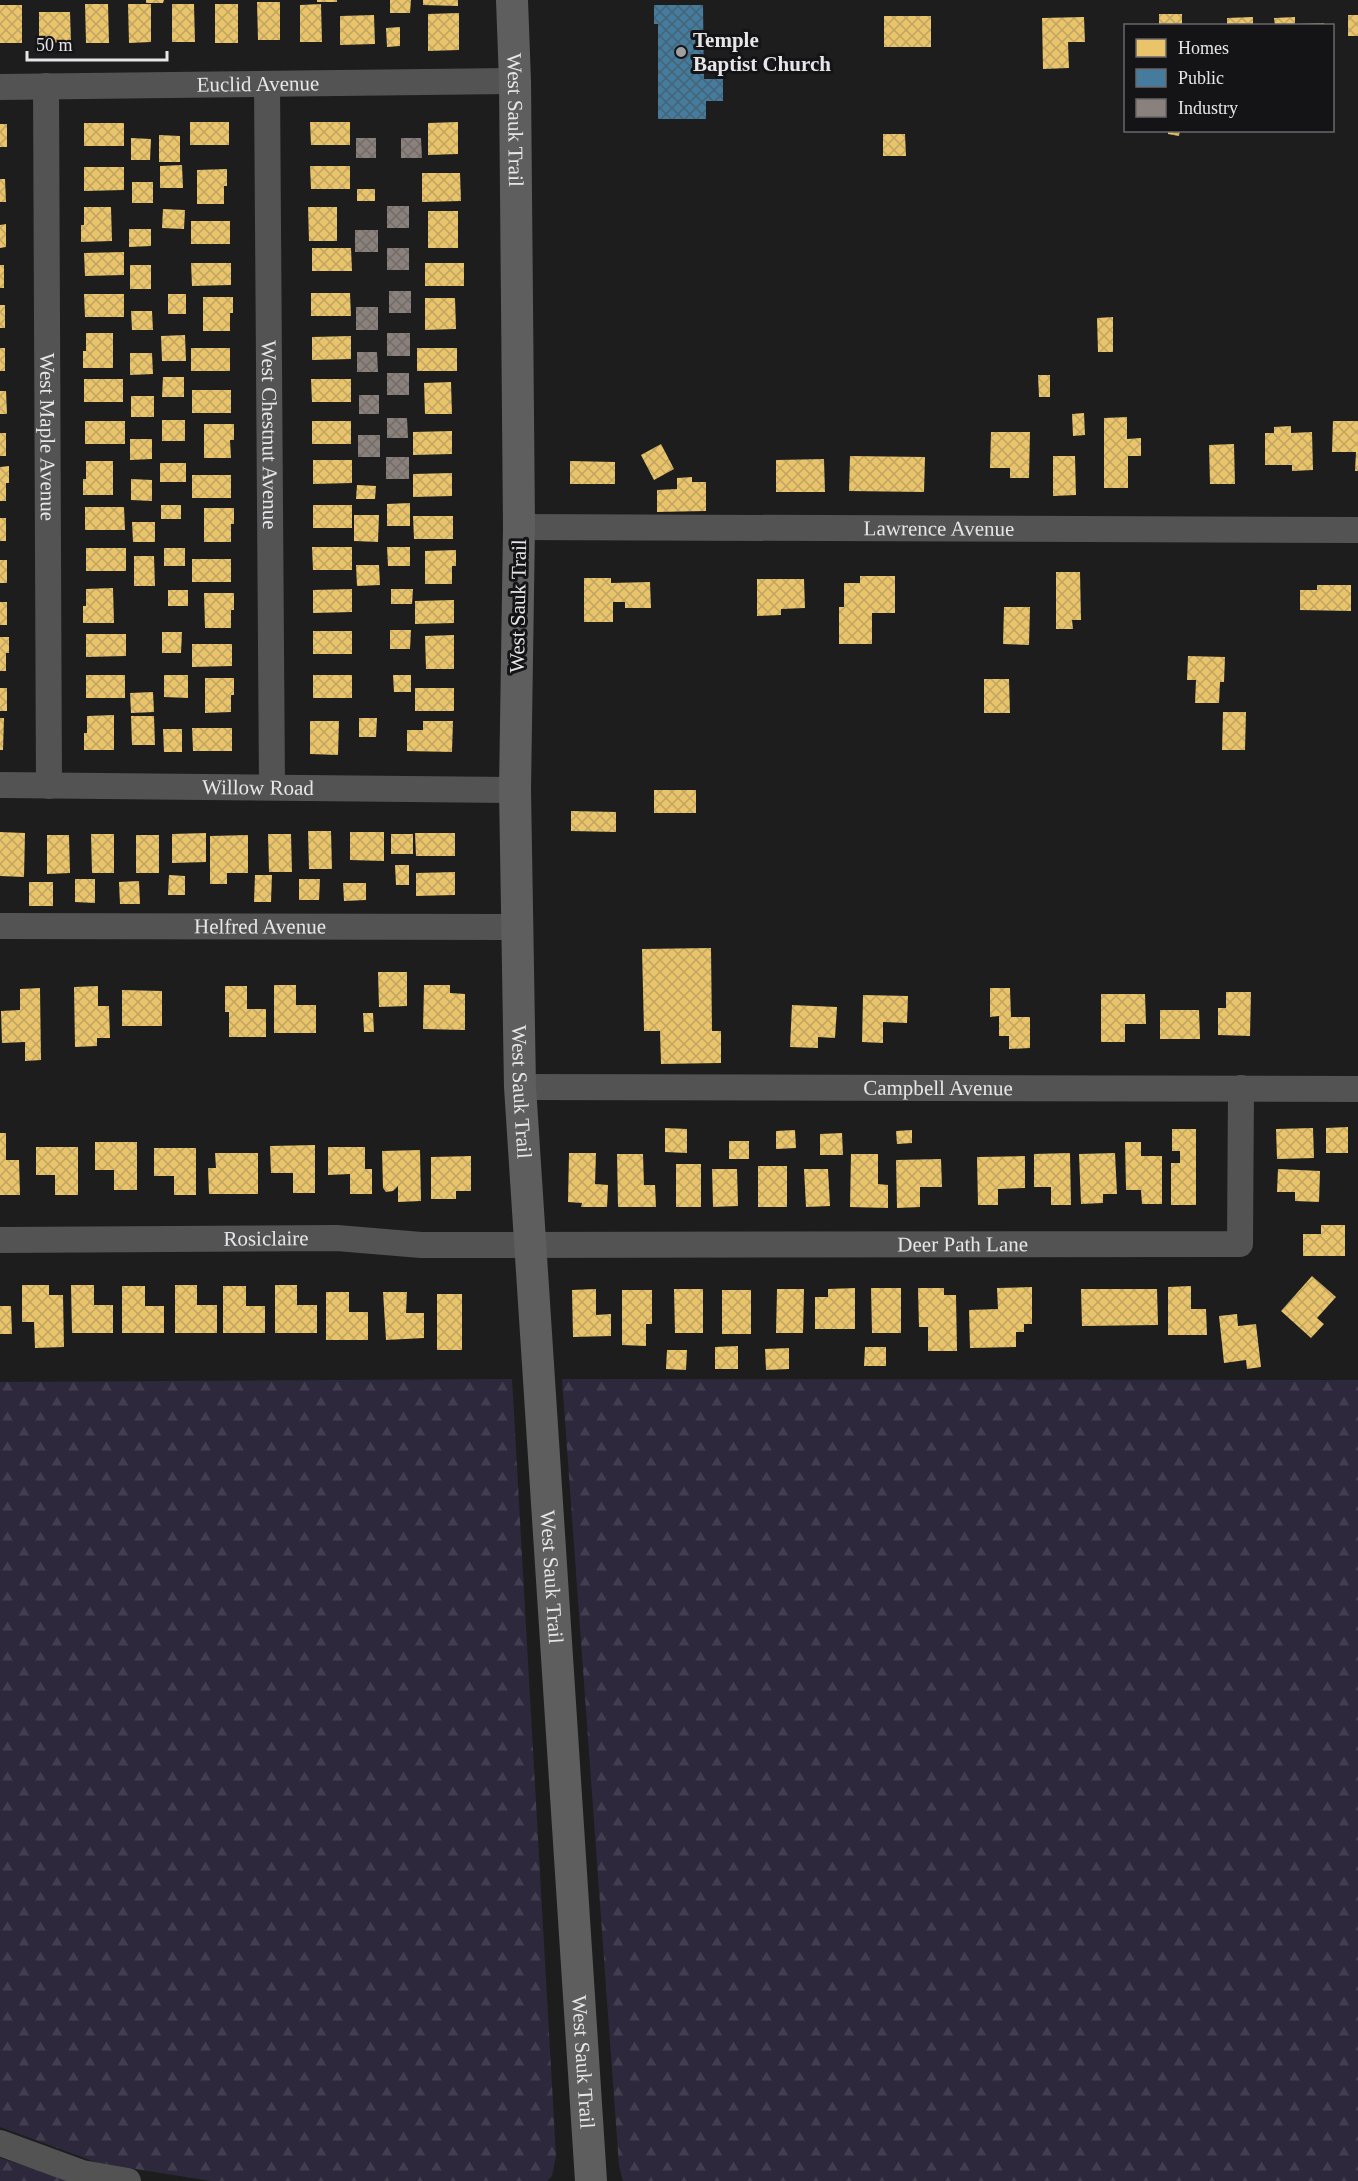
<svg xmlns="http://www.w3.org/2000/svg" width="1358" height="2181" font-family="Georgia,serif">
<style>
.forest{fill:url(#forest-firs)}
.homes{fill:url(#homes-cross-hatch)}
.public{fill:url(#public-cross-hatch)}
.industry{fill:url(#industry-cross-hatch)}
.lines{fill:none;stroke-linecap:round;stroke-linejoin:round}
.minor{stroke:#535353;stroke-width:26}
.major{stroke:#5e5e5e;stroke-width:32}
.poi-dot{fill:#a09fa1;stroke:#141316;stroke-width:2}
.labels{text-anchor:middle;stroke-width:6;stroke-linejoin:round;paint-order:stroke}
.poi-label{font-size:21px;font-weight:bold;fill:#e6e5e8;stroke:#141316;text-anchor:start}
.street-label{font-size:21px;fill:#e6e5e8;stroke:#141316}
</style>
<defs>
<pattern id="forest-firs" width="22" height="20" patternUnits="userSpaceOnUse" patternTransform="scale(1.5)"><rect width="22" height="20" fill="#2e283c"/><path d="M5 1l3.5 6h-7zM16 11l3.5 6h-7z" fill="#423d4f"/></pattern>
<pattern id="homes-cross-hatch" width="8" height="8" patternUnits="userSpaceOnUse" patternTransform="scale(1.5)"><rect width="8" height="8" fill="#e9c46a"/><path d="M0 0l8 8M0 8l8-8" fill="none" stroke="#c0a461"/></pattern>
<pattern id="public-cross-hatch" width="8" height="8" patternUnits="userSpaceOnUse" patternTransform="scale(1.5)"><rect width="8" height="8" fill="#457b9d"/><path d="M0 0l8 8M0 8l8-8" fill="none" stroke="#456376"/></pattern>
<pattern id="industry-cross-hatch" width="8" height="8" patternUnits="userSpaceOnUse" patternTransform="scale(1.5)"><rect width="8" height="8" fill="#8a817c"/><path d="M0 0l8 8M0 8l8-8" fill="none" stroke="#726c69"/></pattern>
</defs>
<rect width="100%" height="100%" fill="#1d1d1e"/>
<path class="forest" d="M512 1379 556 2156 552 2176 547 2181H211L98 2163 0 2127V1382Z
M562 1379 1358 1380V2181H623L619 2166Z
M0 2158 74 2181H0Z"/>
<path class="homes" d="M146 0H164L163 3H146Z
M317 0H337V2H317Z
M390 0H411L410 13H390Z
M423 0H458V6L423 5Z
M257 2H280V40H258Z
M85 4H108L109 43H86Z
M128 4H151V42L129 43Z
M172 4H194L195 42H172Z
M215 4H238V43H215Z
M321 4 322 42H300V5Z
M0 5H22V43H0Z
M39 12H70L71 42 39 43Z
M459 13V50L428 51V14Z
M1159 14H1182V26H1159Z
M374 15 375 44 340 45V16Z
M1348 15H1358V36H1348Z
M884 16H931V47H884Z
M1084 17 1085 42H1068L1069 68 1043 69 1042 18Z
M1253 17V26H1227V18Z
M1295 17V26H1275L1274 18Z
M1324 23V26H1296V24Z
M400 27V46L387 47 386 28Z
M190 122H229V145H190Z
M310 122H350V145H311Z
M458 122V154L428 155V123Z
M84 123H124V146H84Z
M0 124H7V147H0Z
M1168 130H1180L1179 136 1168 134Z
M883 134H905L906 156H883Z
M159 135 180 136V162H159Z
M131 138 151 139 150 160H131Z
M182 165 183 188H160V166Z
M310 166H350V189H311Z
M84 167H124V190L84 191Z
M227 169V186H224V204H197V170Z
M422 173H460L461 201 422 202Z
M0 179H5L6 202H0Z
M132 182H153V203H132Z
M357 189H375V201H357Z
M84 207H111L112 241 81 242V225H84Z
M308 207H337V241H309Z
M163 209 185 210 184 229 162 228Z
M428 211H458V248H428Z
M191 221H230V244H191Z
M6 224V247L0 248V225Z
M129 229H151V246L129 247Z
M312 248H351L352 271H312Z
M124 252V275L85 276 84 253Z
M191 263H231V285L192 286Z
M425 263H464V286H425Z
M0 265H4V288H0Z
M130 265H151V289H130Z
M311 293H350L351 316H311Z
M84 294H124V317H85Z
M168 294H186V314H168Z
M203 297H233V313H230V331H203Z
M425 298H455L456 329 425 330Z
M0 305H5V328H0Z
M131 311H152L153 330H132Z
M1113 317V352H1098L1097 318Z
M86 333H113V368H83V351H86Z
M185 335 186 361H162L161 336Z
M351 336V359L312 360V337Z
M0 348H5V371H0Z
M191 348H230V371H191Z
M417 348H457V371H417Z
M130 353H152L153 374 130 375Z
M1038 375H1050V397H1039Z
M163 377H184V397H162Z
M84 379H123V402H84Z
M311 379H351V402H312Z
M451 382 452 414H425L424 383Z
M192 390H231V413H192Z
M0 391H6L7 414H0Z
M131 396H154V417H131Z
M1084 413 1085 435 1073 436 1072 414Z
M1127 417V439L1141 438V456H1128V488H1104V418Z
M162 420H185V441H162Z
M85 421H125V444H85Z
M312 421H351V444H312Z
M1333 421H1358V471H1355L1356 452H1332Z
M204 424H234V440H230L231 458H204Z
M1291 426V433L1312 432 1313 470 1292 471V465H1265V433H1274V427Z
M452 431V454L413 455V432Z
M991 432H1030L1029 478H1010V468H990Z
M0 433H6V456H0Z
M130 439H152V459L130 460Z
M661 444 674 469 654 480 641 455Z
M1234 444 1235 484H1210L1209 445Z
M850 456 925 457 924 492 849 491Z
M1053 456H1075L1076 495 1053 496Z
M824 459 825 492H776V460Z
M313 460H352V483L313 484Z
M86 461H113V495H83V479H86Z
M570 461 615 462V484H570Z
M160 463H186V482H160Z
M9 466V483H6V501H0V467Z
M452 473V496L413 497V474Z
M192 475H231V498H192Z
M692 477V482H706V511L657 512V490L677 489V478Z
M131 479 152 480V501L131 500Z
M357 485 376 486 375 499H356Z
M410 503V526H387V504Z
M161 505H181V519H161Z
M313 505H352V528H313Z
M85 507H124L125 530H85Z
M204 508H234V524H231V542H204Z
M354 515H379L378 542 354 541Z
M413 516H453V539H414Z
M0 518H6V541H0Z
M132 522H155V542H133Z
M312 547H352V570H313Z
M387 547H410V566H388Z
M86 548H126V571H86Z
M164 548H185V566H164Z
M456 550V566H452V584H425V551Z
M134 556H154L155 586H134Z
M192 559H231V582H192Z
M0 560H7V583H0Z
M356 565H379L380 585 357 586Z
M1056 572H1080L1081 620H1072L1073 629H1056Z
M860 576H895V613H872V644H839V607H844V583H860Z
M584 578H611V583L650 582 651 608H625V602H613V622H584Z
M757 579H804L805 608 781 609V615L757 616Z
M1317 585H1351V611L1300 610V590H1317Z
M113 588 114 623H83V606H86V589Z
M352 589V612L313 613V590Z
M391 589H413L412 604H391Z
M168 590H188V606H168Z
M204 593H234V610H231V628H205Z
M454 600V623L415 624V601Z
M0 602H7V625H0Z
M1004 607H1030L1029 645 1003 644Z
M390 630H411L410 649H390Z
M313 631H352V654H313Z
M162 632H182L181 653H162Z
M86 634H126V656L86 657Z
M454 635V669H426L425 636Z
M0 637H9V653H6V671H0Z
M192 644H232V666L192 667Z
M1188 656 1225 657 1224 682H1220L1219 703H1195L1196 680H1187Z
M86 675H125V698H86Z
M164 675H188V698L164 697Z
M313 675H352V698H313Z
M393 675H411V692H394Z
M205 678H234V695H231V712L205 713Z
M984 679H1009L1010 713H984Z
M0 688H7V711H0Z
M415 688H454V711H415Z
M153 692 154 712 131 713 130 693Z
M1223 712H1246L1245 750H1222Z
M114 715V750H84V733H87V716Z
M131 716H154L155 745H132Z
M0 718H4L3 750H0Z
M359 718H377L376 737H359Z
M310 721H339L338 755 310 754Z
M423 721H453L452 752 407 751V730H423Z
M192 728H232V751H193Z
M163 729H182V752H164Z
M654 790H696V813H654Z
M571 811 616 812V832L571 831Z
M308 831H331L332 869H309Z
M0 832 25 833 24 877 0 876Z
M350 832H384V861L350 860Z
M206 833V862L172 863V834Z
M415 833H455V856H416Z
M91 834H114V873H92Z
M268 834H291L292 872H269Z
M391 834H413V854H391Z
M47 835H69L70 873 47 874Z
M136 835H159V873H136Z
M248 835V873H227V884H210V836Z
M395 865H409V885H396Z
M455 872V895L416 896V873Z
M169 875 185 876V895H168Z
M255 875H272L271 902H254Z
M75 879H95V903L75 902Z
M299 879H320L319 900H299Z
M139 881 140 904H120L119 882Z
M29 882H53V906H29Z
M343 883H366V900L344 901Z
M711 948 712 1031H721V1063L661 1064 660 1031H644L642 949Z
M378 972H407V1006L379 1007Z
M274 985H296V1005H316V1033H274Z
M424 985H450V993L465 994V1030L423 1029Z
M98 986V1006H109L110 1038H97V1046L75 1047 74 987Z
M225 986H247V1009H266V1037H229V1012H225Z
M40 988 41 1060 25 1061V1042L2 1043 1 1011 20 1010V989Z
M990 988H1010L1011 1017H1030V1048L1009 1049V1036H999V1016L990 1017Z
M122 990 162 991V1026H122Z
M1226 992H1251L1250 1036 1218 1035V1008H1226Z
M1101 994H1145L1146 1024H1125V1042H1101Z
M863 995 908 996 907 1023 883 1022V1043L862 1042Z
M792 1005 837 1007 835 1038 818 1037V1048L790 1047Z
M1160 1010H1199L1200 1039H1160Z
M363 1013H373L374 1032H364Z
M1348 1127V1153H1326V1128Z
M665 1128 687 1129V1153L665 1152Z
M1313 1128 1314 1158 1277 1159 1276 1129Z
M1172 1129H1196V1205H1171V1163H1180V1151H1172Z
M795 1130 796 1148 776 1149V1131Z
M912 1130V1143L897 1144 896 1131Z
M0 1133H6V1160H19L20 1195H0Z
M842 1133 843 1155H820V1134Z
M729 1141H749V1159H729Z
M95 1142H137V1190H114V1170H95Z
M1125 1142H1141V1156H1162V1204H1142L1141 1190H1126Z
M315 1145V1193H293V1173H271L270 1146Z
M36 1147H78V1195H55V1175H36Z
M328 1147H365V1169H372V1194H350V1174L328 1175Z
M154 1148H196V1195H174V1176H154Z
M420 1150 421 1201 398 1202V1186L393 1191 386 1192 383 1188 382 1151Z
M215 1153H258V1194H209L208 1168H216Z
M569 1153H596L595 1184 608 1185 607 1207H581L582 1203 568 1202Z
M1070 1153 1071 1205H1051V1187H1034V1154Z
M1115 1153 1117 1194H1103V1203L1081 1204 1079 1154Z
M617 1154H643L644 1185H655L656 1207H618Z
M851 1154H878V1184L888 1185V1208L850 1207Z
M471 1156V1191H456V1199H431V1157Z
M1025 1156V1188L998 1189V1205H978L977 1157Z
M941 1159 942 1187H920V1207L897 1208 896 1160Z
M676 1164H701V1207H676Z
M758 1166H787V1207H758Z
M712 1169H737L738 1206 713 1207Z
M804 1169H828L830 1206 806 1207Z
M1278 1169 1320 1171 1319 1202 1295 1201V1192H1277Z
M1321 1225H1345V1256H1303V1234H1321Z
M1312 1276 1336 1297 1317 1318 1324 1324 1311 1338 1281 1311Z
M22 1285H49V1295H63L64 1347 35 1348 34 1322H22Z
M71 1285H94V1305H113V1333H72Z
M175 1285H197V1305H217V1333H175Z
M275 1285H297V1305H317V1333H275Z
M122 1286H145V1306H164V1333H122Z
M223 1286H246V1306H265V1333H223Z
M1191 1286V1309H1206L1207 1335H1168V1287Z
M1032 1287V1324H1024V1332H1016V1347L970 1348 969 1310 998 1309 997 1288Z
M855 1288V1329H815V1297H828V1289Z
M871 1288H901V1333H872Z
M918 1288H944V1295H956L957 1351H928V1327H919Z
M596 1289V1315L611 1314V1336L573 1337 572 1290Z
M674 1289H703V1333H675Z
M777 1289H804L803 1333H776Z
M1081 1289H1157L1158 1325 1082 1326Z
M622 1290H652V1324H646V1346L622 1345Z
M722 1290H751V1334H722Z
M326 1292H349V1312H368V1340H326Z
M383 1292H407L406 1313H424V1338L386 1340Z
M437 1294H462V1350H437Z
M0 1306H11L12 1334H0Z
M1237 1314 1238 1326 1256 1324 1261 1367 1247 1369 1246 1360 1224 1363 1219 1316Z
M738 1346V1369H715V1347Z
M865 1347H886V1366H864Z
M789 1348V1369L766 1370 765 1349Z
M667 1350H687L686 1370 666 1369Z"/>
<path class="public" d="M654 5H703L704 79H723V101H706V119H658V24H654Z"/>
<path class="industry" d="M356 138H376V158H356Z
M401 138H421L422 158H401Z
M387 206H409V228H387Z
M355 230H378V252H355Z
M387 248H409V270H387Z
M389 291H411V313H389Z
M356 307H378V330H356Z
M387 333H410V356H387Z
M357 352H377L378 372H357Z
M387 373H409V395H387Z
M359 395H379V414H359Z
M387 418H407L408 438H387Z
M358 435H380V457H358Z
M386 457H409V479H386Z"/>
<g class="lines">
<g class="minor">
<path id="s1" d="M267 84 272 787"/>
<path id="s2" d="M46 86 49 786"/>
<path id="s3" d="M0 87 515 81"/>
<path id="s4" d="M519 527 1358 530"/>
<path id="s5" d="M0 785 515 790"/>
<path id="s6" d="M0 926 518 927"/>
<path id="s7" d="M520 1087 1358 1089"/>
<path id="s8" d="M0 1240 337 1238 421 1245 1240 1244 1241 1088"/>
<path d="M0 2143 82 2173 128 2181"/>
</g>
<path class="major" id="s9" d="M512 0 515 81 519 527 515 790 520 1087 591 2181"/>
</g>
<circle class="poi-dot" cx="681" cy="52" r="6"/>
<g class="labels">
<g class="poi-label">
<text x="693" y="47">Temple<tspan x="693" dy="24">Baptist Church</tspan></text>
</g>
<g class="street-label">
<text dy="7" stroke="none"><textPath href="#s3" startOffset="258">Euclid Avenue</textPath></text>
<text dy="7" stroke="none"><textPath href="#s9" startOffset="120">West Sauk Trail</textPath></text>
<text dy="7" stroke="none"><textPath href="#s1" startOffset="351">West Chestnut Avenue</textPath></text>
<text dy="7" stroke="none"><textPath href="#s2" startOffset="351">West Maple Avenue</textPath></text>
<text dy="7" stroke="none"><textPath href="#s4" startOffset="420">Lawrence Avenue</textPath></text>
<text transform="translate(518 606) rotate(-89)" y="7">West Sauk Trail</text>
<text dy="7" stroke="none"><textPath href="#s5" startOffset="258">Willow Road</textPath></text>
<text dy="7" stroke="none"><textPath href="#s6" startOffset="260">Helfred Avenue</textPath></text>
<text dy="7" stroke="none"><textPath href="#s7" startOffset="418">Campbell Avenue</textPath></text>
<text dy="7" stroke="none"><textPath href="#s9" startOffset="1092">West Sauk Trail</textPath></text>
<text dy="7" stroke="none"><textPath href="#s8" startOffset="266">Rosiclaire</textPath></text>
<text dy="7" stroke="none"><textPath href="#s8" startOffset="963">Deer Path Lane</textPath></text>
<text dy="7" stroke="none"><textPath href="#s9" startOffset="1578">West Sauk Trail</textPath></text>
<text dy="7" stroke="none"><textPath href="#s9" startOffset="2064">West Sauk Trail</textPath></text>
</g>
</g>
<rect x="1124" y="24" width="210" height="108" fill="#141316" stroke="#68676a" stroke-width="1.5"/>
<rect x="1136" y="39" width="30" height="18" fill="#e9c46a" stroke="#68676a" stroke-width="1.5"/>
<text x="1178" y="54" font-size="18" fill="#e6e5e8">Homes</text>
<rect x="1136" y="69" width="30" height="18" fill="#457b9d" stroke="#68676a" stroke-width="1.5"/>
<text x="1178" y="84" font-size="18" fill="#e6e5e8">Public</text>
<rect x="1136" y="99" width="30" height="18" fill="#8a817c" stroke="#68676a" stroke-width="1.5"/>
<text x="1178" y="114" font-size="18" fill="#e6e5e8">Industry</text>
<path d="M27 51v9h140v-9" fill="none" stroke="#e6e5e8" stroke-width="3"/>
<text x="36" y="51" font-size="18" fill="#e6e5e8" stroke="#141316" stroke-width="4.5" paint-order="stroke">50 m</text>
</svg>
